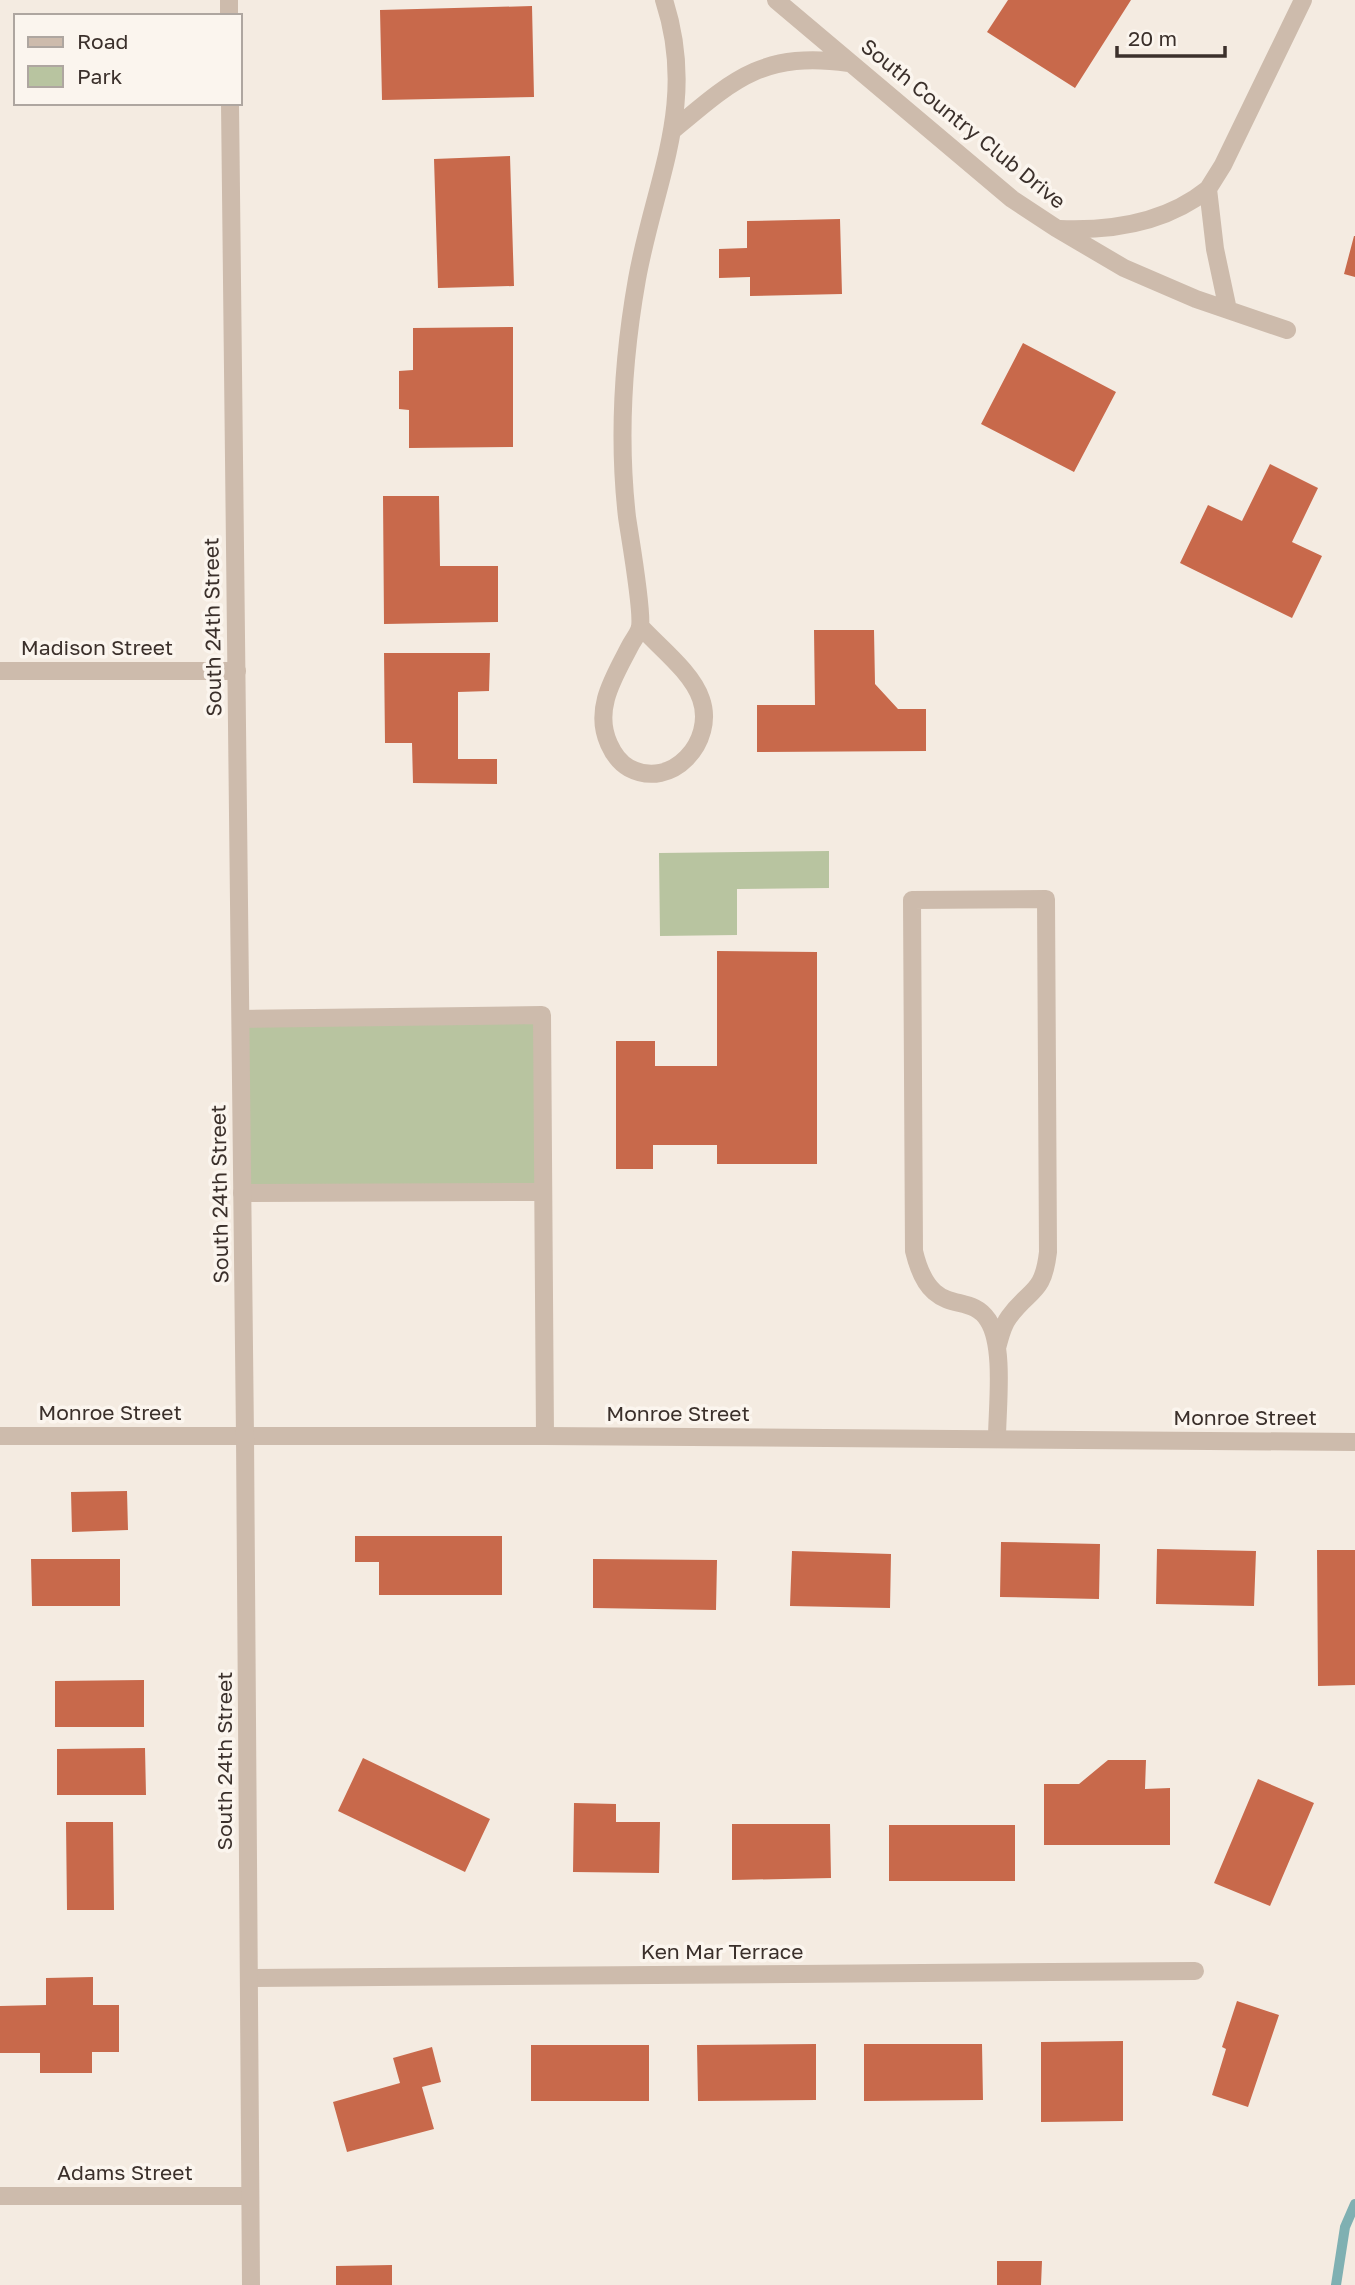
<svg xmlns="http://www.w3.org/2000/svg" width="1355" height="2285" font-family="'Golos Text',sans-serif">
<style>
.green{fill:#b8c4a0}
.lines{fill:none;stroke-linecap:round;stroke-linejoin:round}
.stream{stroke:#7fb0b2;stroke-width:10}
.building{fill:#c8694b}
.service{stroke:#cdbbac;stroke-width:18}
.minor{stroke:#cdbbac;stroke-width:18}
.tertiary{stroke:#cdbbac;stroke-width:18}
.labels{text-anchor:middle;stroke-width:7;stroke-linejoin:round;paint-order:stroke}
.street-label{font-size:21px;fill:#3b302b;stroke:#fbf5ee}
</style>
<rect width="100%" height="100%" fill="#f4ebe1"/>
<path class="green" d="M829 851V888L737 889V935L660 936 659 853Z
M542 1015 543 1192 242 1193 241 1019Z"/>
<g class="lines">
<path class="stream" d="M1336 2285 1345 2227 1355 2204"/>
</g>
<path class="building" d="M1008 0H1131L1075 88 987 32Z
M532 6 534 97 382 100 380 10Z
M510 156 514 286 438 288 434 159Z
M840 219 842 294 750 296V277L719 278V249L747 248V221Z
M1354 236H1355V277L1344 274Z
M513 327V447L409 448V410L399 409V371L413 370V328Z
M1023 343 1116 392 1074 472 981 424Z
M1270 464 1318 488 1292 542 1322 556 1292 618 1180 563 1208 505 1242 521Z
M383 496H439L440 566H498V622L384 624Z
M814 630H874L875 684 898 709H926V751L757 752V705H815Z
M384 653H490L489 691 458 692V759H497V784L413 783 412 743H385Z
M717 951 817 952V1164H717V1145H653V1169H616V1041H655V1066H717Z
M127 1491 128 1530 72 1532 71 1492Z
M355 1536H502V1595H379V1562H355Z
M1001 1542 1100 1544 1099 1599 1000 1597Z
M1157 1549 1256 1551 1254 1606 1156 1604Z
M1317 1550H1355V1685L1318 1686Z
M792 1551 891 1554 890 1608 790 1606Z
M31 1559H120V1606H32Z
M593 1559 717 1560 716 1610 593 1608Z
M144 1680V1727H55V1681Z
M145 1748 146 1795H57V1749Z
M363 1758 490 1819 465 1872 338 1811Z
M1108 1760H1146L1145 1789 1170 1788V1845H1044V1784H1079Z
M1258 1779 1314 1803 1270 1906 1214 1883Z
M574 1803 616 1804V1822H660L659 1873 573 1872Z
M66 1822H113L114 1910H67Z
M732 1824H830L831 1878 732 1880Z
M889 1825H1015V1881H889Z
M93 1977V2005H119V2052H92V2073H40V2053H0V2006L46 2005V1978Z
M1237 2001 1279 2015 1248 2107 1212 2095 1226 2049 1222 2047Z
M1123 2041V2121L1041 2122V2042Z
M816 2044V2100L698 2101 697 2045Z
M864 2044H982L983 2100 864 2101Z
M531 2045H649V2101H531Z
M432 2047 441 2082 422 2087 434 2129 347 2152 333 2102 400 2083 393 2058Z
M997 2261H1042L1041 2285H997Z
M392 2265V2285H336V2266Z"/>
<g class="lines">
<path class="service" d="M241 1019 542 1015 545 1436
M242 1193 543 1192
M997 1348C1000 1338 1002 1326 1009 1317 1030 1288 1043 1295 1048 1252L1046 899 912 900 914 1251C931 1322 968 1289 988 1320 1005 1346 997 1408 997 1439"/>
<path class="minor" d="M776 0 1012 199 1056 228 1124 268 1196 299 1287 330
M672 131C734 79 763 51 849 63
M1060 229C1113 231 1166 223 1208 189
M1228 310 1215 249 1208 189 1223 165 1303 0
M640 626C659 647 692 672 701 699 716 741 672 791 629 768 620 763 613 753 609 744 593 709 614 677 630 646 633 640 639 633 640 627 643 611 630 538 627 517 618 438 623 358 637 279 655 179 698 104 664 0
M0 671H237
M0 1436H545L1355 1442
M249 1978 1195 1971
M0 2196H250"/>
<path class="tertiary" d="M229 0V16
M230 103 245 1436 251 2285"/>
</g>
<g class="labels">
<g class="street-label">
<text transform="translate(963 124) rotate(39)" y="7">South Country Club Drive</text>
<text transform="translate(213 627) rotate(-91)" y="7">South 24th Street</text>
<text x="97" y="655">Madison Street</text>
<text transform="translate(220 1194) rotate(-91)" y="7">South 24th Street</text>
<text x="110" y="1420">Monroe Street</text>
<text x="678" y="1421">Monroe Street</text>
<text x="1245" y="1425">Monroe Street</text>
<text transform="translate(225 1761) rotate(-90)" y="7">South 24th Street</text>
<text x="722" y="1959">Ken Mar Terrace</text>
<text x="125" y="2180">Adams Street</text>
</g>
</g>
<rect x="14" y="14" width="228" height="91" fill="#fbf5ee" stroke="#aea6a0" stroke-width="2"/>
<rect x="28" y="37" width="35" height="10" fill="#cdbbac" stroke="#aea6a0" stroke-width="2"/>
<text x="77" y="49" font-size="21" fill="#3b302b">Road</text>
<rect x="28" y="66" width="35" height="21" fill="#b8c4a0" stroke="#aea6a0" stroke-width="2"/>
<text x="77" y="84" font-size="21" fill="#3b302b">Park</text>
<path d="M1117 46v10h108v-10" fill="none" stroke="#3b302b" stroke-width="3.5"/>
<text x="1128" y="46" font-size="21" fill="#3b302b" stroke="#fbf5ee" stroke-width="5" paint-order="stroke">20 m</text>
</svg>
